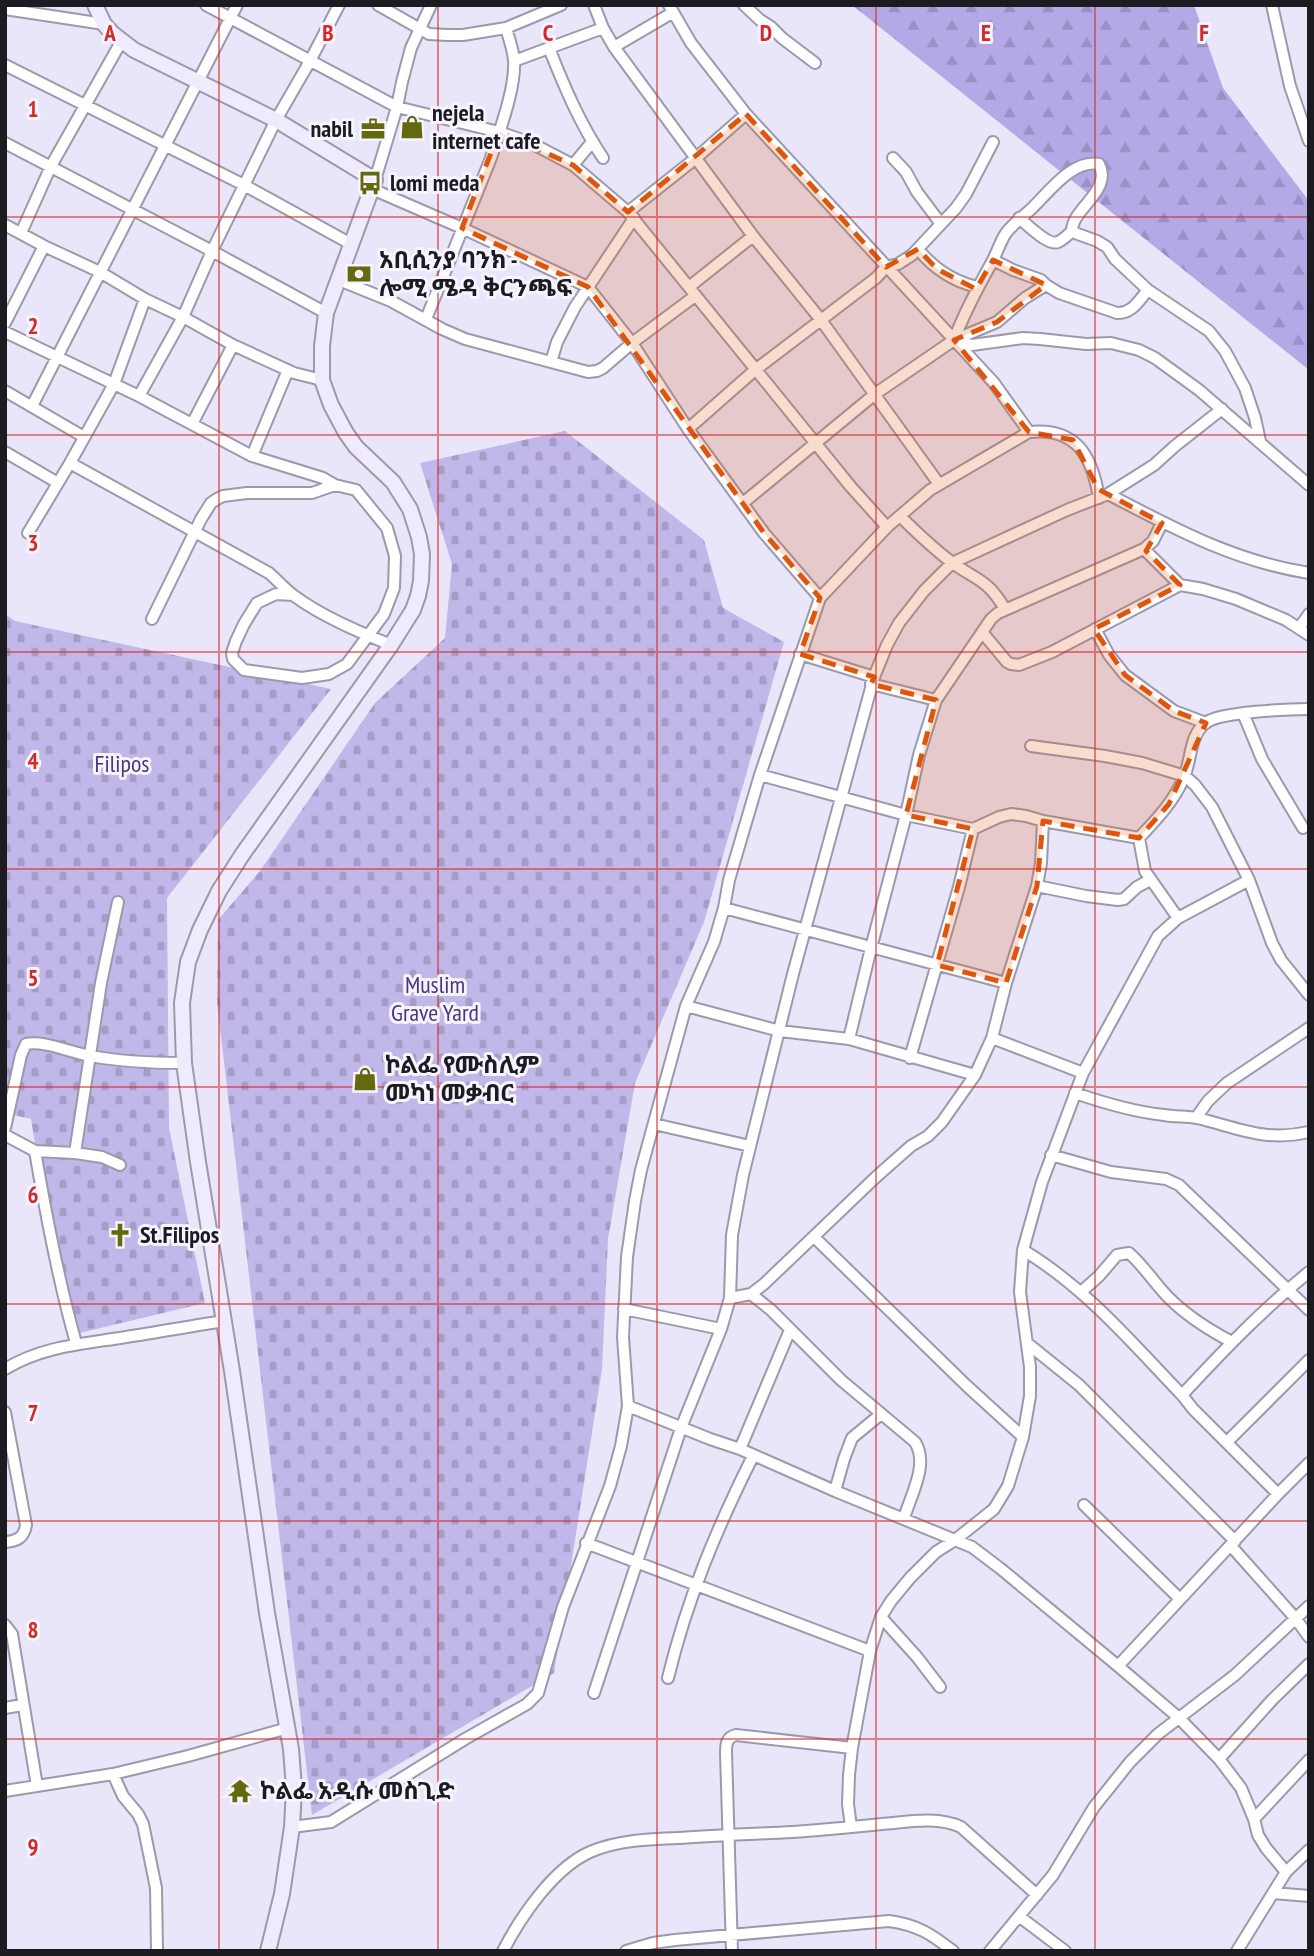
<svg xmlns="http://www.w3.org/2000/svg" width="1314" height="1956" font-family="'PT Sans Narrow','Noto Sans Ethiopic',sans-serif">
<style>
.forest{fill:url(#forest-firs)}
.cemetery{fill:url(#cemetery-stones)}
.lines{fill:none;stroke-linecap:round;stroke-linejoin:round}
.street-casing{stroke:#9d99ac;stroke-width:14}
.secondary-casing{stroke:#9d99ac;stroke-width:18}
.street{stroke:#fff;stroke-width:10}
.secondary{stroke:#efebfd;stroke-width:14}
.marked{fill:#de560d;fill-opacity:0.2;stroke:#de560d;stroke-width:5;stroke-dasharray:14 9;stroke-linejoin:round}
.grid{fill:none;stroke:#d62828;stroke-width:2;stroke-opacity:0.55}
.labels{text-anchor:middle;stroke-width:6;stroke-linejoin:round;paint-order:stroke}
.poi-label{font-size:24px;font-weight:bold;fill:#1c1b22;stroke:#f6f5fd;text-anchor:start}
.park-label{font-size:24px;fill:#4b357f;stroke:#f6f5fd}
.grid-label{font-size:23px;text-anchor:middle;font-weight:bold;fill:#d62828;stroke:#f6f5fd;stroke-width:6;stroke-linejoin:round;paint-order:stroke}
</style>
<defs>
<pattern id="forest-firs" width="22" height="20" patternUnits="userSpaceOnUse" patternTransform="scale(1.75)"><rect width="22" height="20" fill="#b5a8e7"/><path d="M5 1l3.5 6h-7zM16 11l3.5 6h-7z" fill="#9b90c6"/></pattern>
<pattern id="cemetery-stones" width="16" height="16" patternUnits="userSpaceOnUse" patternTransform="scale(1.75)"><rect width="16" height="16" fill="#c1b7e9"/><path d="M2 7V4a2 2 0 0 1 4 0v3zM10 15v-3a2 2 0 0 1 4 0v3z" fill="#a59dc8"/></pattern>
</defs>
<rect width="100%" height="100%" fill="#e9e6fa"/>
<path class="forest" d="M852 5H1194L1223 88 1309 201V370Z"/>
<path class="cemetery" d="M565 431 704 540 723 608 784 642 704 922 635 1083 608 1239 602 1369 554 1673 312 1815 217 1002 218 920 260 871 375 703 445 638 452 564 420 463Z
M5 614 15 621 331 689 167 898 169 1128 205 1303 67 1336 31 1119 5 1113Z"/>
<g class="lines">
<g class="street-casing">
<path id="street" d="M206 5 397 107 499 132 531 143 573 165 628 212 851 487 887 527
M378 5 429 34 447 35H463L506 28 561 5
M594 5 603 28 614 47
M669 5 691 43 746 114 994 383 1029 432
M744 5 760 20 771 27 782 38 815 63
M1272 5 1290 86 1309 141
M5 9 104 24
M672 13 614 47 753 236 821 320 939 484
M549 48C564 86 580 124 603 158
M514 61 603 28
M5 65 244 185 351 244
M5 143 212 251 326 313
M893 158 906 172 917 192 941 224
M573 165 592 142
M375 180 397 107 402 82 411 48 431 5
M372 189 462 228 588 287 632 343 688 429 764 533 820 598
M628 212 696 158 746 114
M5 225 44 246 100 272 145 299 183 317 233 345 294 373 322 380
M1072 231 1075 233 1097 241 1107 247 1115 259 1148 290 1209 331 1225 351 1245 388 1255 418 1260 441
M21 233 51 166 121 42
M918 249C934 269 952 281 977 287
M993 260 1013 270 1041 280 1046 285 1059 293 1117 313C1132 314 1139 300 1148 290
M339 280 391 301 442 329 465 339 588 372 597 371 603 368 632 343 695 296
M689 287 753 236
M426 319 491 158C499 132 516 88 514 60 513 50 509 38 506 28
M5 323 44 246
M5 332 139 396 252 456 323 478 335 485 356 490 387 528 395 556 394 588 384 614 347 664 329 674 302 678 244 670 233 659 232 653 236 641 244 624 257 603 276 594 293 595
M954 340 972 345 1023 338 1040 339 1086 344 1111 343 1139 350 1155 358 1199 390 1309 485
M954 340C964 313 978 287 992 262 997 253 1000 242 1006 233 1013 224 1021 218 1029 211 1047 195 1071 159 1099 164 1113 191 1072 208 1072 231 1068 235 1063 240 1058 242 1048 246 1028 225 1019 218
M551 362 557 342 575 307 634 218
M5 391 84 437
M139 396 183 317 212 251 276 120 310 61 339 5
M32 406 237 5
M192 424 233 345
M688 429 755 370 876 278 886 267 898 264 912 255 956 208 966 194 993 142
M5 452 58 483
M252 456 288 370
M70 463 269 573C277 580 285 589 293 595 321 616 359 632 391 645
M1108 494C1175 529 1234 561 1309 573
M743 503 875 394 954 340 997 322 1025 298 1046 285
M900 516C916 532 933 548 950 561 975 580 987 578 1005 609
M28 533 70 463 114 384 145 299
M1144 549 1180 585 1203 589 1236 599 1286 620 1309 635
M152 619 201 519 211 503 217 499 223 496 247 493H312L335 485
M1299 628 1309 614
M1095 629 1109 655 1125 675 1174 711 1206 723
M982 632 1007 662 1011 664 1019 665 1052 652 1180 585
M800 654 874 677
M871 684 936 700
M1243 713 1262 759 1303 828
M1031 746 1105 756 1142 763 1185 776 1195 785 1212 807 1249 880 1272 943 1281 960 1309 995
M760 775 906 815 973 829 999 817 1011 814 1026 816 1043 821 1139 838
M1139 838C1157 819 1175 800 1184 777 1192 759 1189 734 1207 722 1221 712 1289 709 1309 709
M1139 838 1145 871 1178 918
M1037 886 1086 896 1118 900 1124 899 1137 887 1150 880
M724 908 1006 983
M686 1006 780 1031 849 1039 975 1075
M992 1038 1083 1073
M849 1039 871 948 906 815 919 755 936 700 991 619 998 613 1144 549 1153 541 1162 523
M910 1058 959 887 973 829
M1075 1093C1104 1103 1134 1112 1164 1115 1175 1117 1186 1116 1197 1118 1239 1128 1264 1142 1309 1132
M1196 1118 1208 1101 1227 1083 1309 1028
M654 1124 750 1146
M5 1128 21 1055 26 1044C44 1040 72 1053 91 1056 122 1062 153 1063 184 1063
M5 1135 35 1151 75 1153 102 1157 120 1165
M35 1151C46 1215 58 1280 76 1343
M75 1153 101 983 118 902
M1051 1155 1111 1172 1166 1179 1179 1185 1309 1310
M814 1237 967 1386 1023 1437
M1023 1250C1085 1287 1132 1343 1182 1395L1193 1409 1278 1494
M1081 1292 1099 1276 1117 1255 1129 1253C1144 1266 1155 1284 1169 1298 1188 1317 1209 1330 1232 1342
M751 1294 771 1310 841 1380 915 1442C929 1464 911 1495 904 1518
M730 1298 751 1294 764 1284 876 1177 911 1146 928 1136 942 1122 975 1075 992 1038 1006 983 1037 886 1041 863 1043 821
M624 1309 721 1329
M1027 1343 1079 1385 1235 1541
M5 1369C43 1346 83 1344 126 1337 159 1332 191 1326 224 1321
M1182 1395C1222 1352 1263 1309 1309 1272
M628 1406 710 1439 740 1449 835 1491 972 1547 1001 1569 1118 1666 1179 1718 1219 1759 1241 1788 1254 1819 1258 1835 1266 1848 1286 1872
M5 1412 26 1525C24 1538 17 1541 5 1542
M1227 1442 1309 1360
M740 1449 790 1330
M835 1491 844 1459 852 1438 881 1414
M1084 1505 1180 1599
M586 1543 870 1651
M1231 1546 1296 1619 1309 1637
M881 1617 917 1657 940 1687
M5 1625 12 1634 37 1786
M1118 1666 1278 1494 1309 1463
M668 1678C687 1599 717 1528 753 1456
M594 1693 681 1428 721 1329 730 1298 732 1235 743 1175 793 974 874 677 887 645 899 623 924 591 952 563 1067 510 1108 494 1154 465 1175 446 1222 409
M5 1708 22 1705
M1219 1759 1272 1700 1309 1664
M113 1774 123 1796 138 1814 143 1824 156 1888 157 1951
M5 1791 113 1774 188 1756 288 1728
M1254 1819 1309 1760
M292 1827 331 1822 465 1739 527 1704 538 1693 563 1607 610 1486 621 1446 628 1406 623 1337 627 1257 635 1201 641 1170 686 1006 714 942 724 908 729 880 760 775 820 598 887 527 930 490 1029 432C1076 427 1092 455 1099 498
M851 1827 848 1804 849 1775 852 1748 870 1651 881 1617 891 1601 910 1578 936 1552 955 1540 994 1509 1008 1486 1023 1437 1030 1396V1367L1020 1292 1023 1250 1042 1182 1083 1073 1158 936 1178 918 1249 880
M1273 1893 1309 1896
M1020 1917 1065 1951
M503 1951C521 1916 554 1868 590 1852 618 1840 650 1839 680 1838 717 1835 754 1834 792 1832 822 1830 852 1827 882 1824 907 1822 937 1816 961 1827L1037 1895
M626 1951 653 1943 675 1940 889 1921C918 1925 931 1934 953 1951
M732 1951 726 1752C726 1744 727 1737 736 1735L852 1748
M990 1951 1053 1875 1094 1807 1130 1762 1158 1734 1235 1675 1309 1606
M1237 1951 1286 1872 1309 1850"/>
</g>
<g class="secondary-casing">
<path id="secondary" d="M95 5 104 24 112 33 134 50 276 120 375 180 326 313 322 346V380L331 405 346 433 356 447 393 482 410 509 419 537 422 554 421 581 418 596 413 610 391 645 242 855 219 891 200 930 188 962 182 1003 184 1063 198 1162 232 1371 267 1613 291 1749 294 1788 292 1827 282 1894 268 1951"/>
</g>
<use href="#street" class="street"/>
<use href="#secondary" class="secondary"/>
</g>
<path class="marked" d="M746 114 886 267 918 249 937 269 976 289 993 260 1046 285 997 322 954 340 1029 432 1073 440 1098 489 1162 523 1146 551 1180 585 1094 629 1125 675 1174 711 1206 723 1169 804 1139 838 1043 821 1037 886 1006 983 937 965 973 829 906 815 936 700 871 684 874 677 800 654 820 598 764 533 588 287 462 228 499 132 573 165 628 212Z"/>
<path class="grid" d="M219 5V1951M438 5V1951M657 5V1951M876 5V1951M1095 5V1951M5 217H1309M5 435H1309M5 652H1309M5 869H1309M5 1087H1309M5 1304H1309M5 1521H1309M5 1739H1309"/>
<defs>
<g id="shop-bare" transform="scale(1.89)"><path d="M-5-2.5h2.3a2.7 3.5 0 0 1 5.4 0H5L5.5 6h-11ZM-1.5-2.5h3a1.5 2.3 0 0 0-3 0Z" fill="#63690c" stroke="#f6f5fd" stroke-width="2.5" paint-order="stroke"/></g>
<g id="office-bare" transform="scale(1.89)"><path d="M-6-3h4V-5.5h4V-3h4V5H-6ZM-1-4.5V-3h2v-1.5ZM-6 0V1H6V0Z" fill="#63690c" stroke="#f6f5fd" stroke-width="2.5" paint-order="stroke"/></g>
<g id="bus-bare" transform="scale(1.89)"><path d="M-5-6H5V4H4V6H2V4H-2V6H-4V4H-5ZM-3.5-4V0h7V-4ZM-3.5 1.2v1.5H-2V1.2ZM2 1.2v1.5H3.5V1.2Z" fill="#63690c" stroke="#f6f5fd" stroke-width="2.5" paint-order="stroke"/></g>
<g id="bank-bare" transform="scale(1.89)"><path d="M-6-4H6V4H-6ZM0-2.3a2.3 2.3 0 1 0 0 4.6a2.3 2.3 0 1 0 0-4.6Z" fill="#63690c" stroke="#f6f5fd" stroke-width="2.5" paint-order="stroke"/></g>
<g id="church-bare" transform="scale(1.89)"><path d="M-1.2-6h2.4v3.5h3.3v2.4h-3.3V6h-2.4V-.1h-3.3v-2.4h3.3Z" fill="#63690c" stroke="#f6f5fd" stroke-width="2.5" paint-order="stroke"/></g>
<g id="temple-bare" transform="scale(1.89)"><path d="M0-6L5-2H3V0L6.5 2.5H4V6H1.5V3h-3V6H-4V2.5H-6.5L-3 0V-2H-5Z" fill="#63690c" stroke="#f6f5fd" stroke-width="2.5" paint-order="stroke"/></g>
</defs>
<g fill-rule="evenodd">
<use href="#shop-bare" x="412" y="127"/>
<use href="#office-bare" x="373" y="129"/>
<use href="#bus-bare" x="370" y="183"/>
<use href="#bank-bare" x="359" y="274"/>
<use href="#shop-bare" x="365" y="1079"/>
<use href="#church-bare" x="120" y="1235"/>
<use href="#temple-bare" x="240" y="1791"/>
</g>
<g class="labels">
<g class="poi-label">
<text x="432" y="121">nejela<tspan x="432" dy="28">internet cafe</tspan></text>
<text x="353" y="137" text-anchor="end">nabil</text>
<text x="390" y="191">lomi meda</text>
<text x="379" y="268">አቢሲንያ ባንክ -<tspan x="379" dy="28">ሎሚ ሜዳ ቅርንጫፍ</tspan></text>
<text x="385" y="1073">ኮልፌ የሙስሊም<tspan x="385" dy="28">መካነ መቃብር</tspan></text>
<text x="140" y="1243">St.Filipos</text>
<text x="260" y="1799">ኮልፌ አዲሱ መስጊድ</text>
</g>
<g class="park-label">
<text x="122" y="772">Filipos</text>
<text x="435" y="993">Muslim<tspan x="435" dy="28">Grave Yard</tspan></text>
</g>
</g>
<g class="grid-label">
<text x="110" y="41">A</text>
<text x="328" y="41">B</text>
<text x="548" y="41">C</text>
<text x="766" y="41">D</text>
<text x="986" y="41">E</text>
<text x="1204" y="41">F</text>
<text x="33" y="117">1</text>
<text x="33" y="334">2</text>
<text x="33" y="551">3</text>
<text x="33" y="769">4</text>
<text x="33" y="986">5</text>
<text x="33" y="1203">6</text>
<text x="33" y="1421">7</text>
<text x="33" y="1638">8</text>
<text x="33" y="1855">9</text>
</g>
<rect width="1314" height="1956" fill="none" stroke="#1c1b22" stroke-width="14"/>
</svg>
